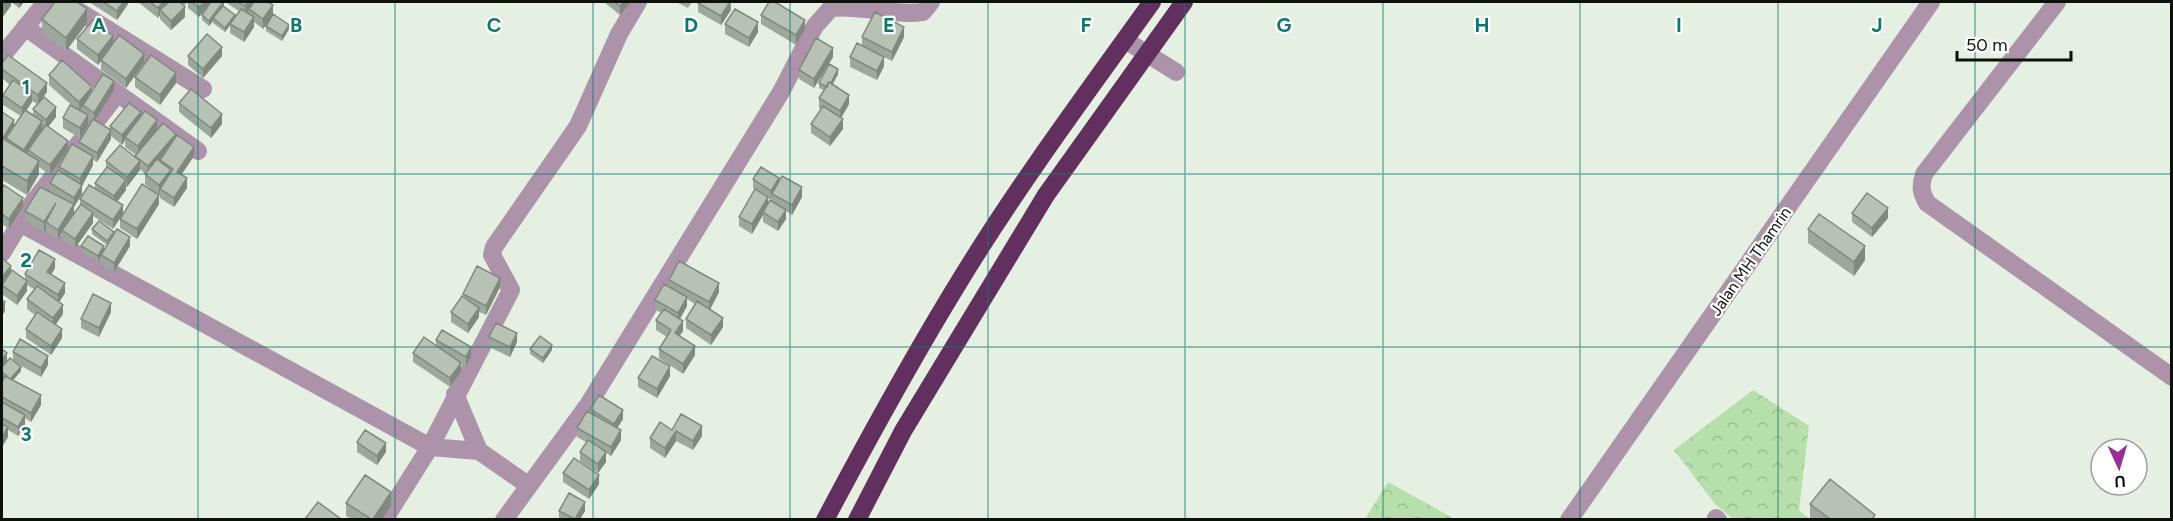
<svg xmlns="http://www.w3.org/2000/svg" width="2173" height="521" font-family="Figtree,sans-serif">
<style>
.forest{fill:url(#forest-crowns)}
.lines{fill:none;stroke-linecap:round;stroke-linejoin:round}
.minor{stroke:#ac93aa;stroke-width:18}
.highway{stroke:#61305f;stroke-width:18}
.wall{fill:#9da79c;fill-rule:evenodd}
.shaded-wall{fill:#80887f}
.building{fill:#b7c2b5;stroke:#80887f;stroke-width:1.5}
.grid{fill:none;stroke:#0f766e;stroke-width:1.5;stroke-opacity:0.55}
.labels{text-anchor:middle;stroke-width:4.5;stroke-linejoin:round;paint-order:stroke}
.street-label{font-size:16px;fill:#0d110c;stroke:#fff}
.grid-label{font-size:20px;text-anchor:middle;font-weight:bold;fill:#0f766e;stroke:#fff;stroke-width:4.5;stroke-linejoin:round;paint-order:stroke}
</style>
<defs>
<pattern id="forest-crowns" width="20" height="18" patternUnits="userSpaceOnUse" patternTransform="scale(1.5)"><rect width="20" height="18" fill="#b6dfab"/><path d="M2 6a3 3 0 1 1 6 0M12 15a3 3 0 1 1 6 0" fill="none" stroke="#9bbe92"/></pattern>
</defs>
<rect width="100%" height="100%" fill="#e5efe2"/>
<path class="forest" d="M1753 390 1809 426 1799 510 1809 519H1733L1715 504 1674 450Z
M1388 482 1455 519H1365Z"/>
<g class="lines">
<path class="minor" d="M64 2 203 89
M2057 2 1924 174C1920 186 1921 192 1927 203L2172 377
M25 27 198 151
M1125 40 1176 72
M2 56 46 2
M20 223 430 447 479 451
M2 253 31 205 118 93
M455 394 479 451 528 485
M1716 518 1718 520
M384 520 430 447 511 290 492 255 494 247 578 126 619 34 638 2
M504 520 588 405 781 92 815 26 831 8C862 5 892 16 923 12L931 2
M1569 520 1931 2"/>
<path class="highway" d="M825 520C868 439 911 360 959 282 1018 185 1086 94 1152 2
M857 520 903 431 1046 195 1184 2"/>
</g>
<path class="wall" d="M2 2H24L19 8 11 2V6Z
M89 2H128V4L117 20Z
M138 2H188L184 6 185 17 171 30 160 19V15L158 18Z
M188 2H211L199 17 188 8Z
M225 2H253V4L273 15 289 29 282 41 266 31V26L273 15 263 29 254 22V27L244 42 230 33V25L225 32 213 23V21L209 26 202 20V15L224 6 235 18 239 11Z
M604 2H631L620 15Z
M676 2H692L688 8Z
M731 2V10L721 25 698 12V3Z
M761 15 805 29 796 45 761 24Z
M42 19 87 23 66 51 42 33Z
M725 24 758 32 749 47 725 34Z
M862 37H904L892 61 884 57V66L877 80 850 67V57L862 46Z
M77 39 113 43 144 63 126 88 101 70V61L98 65 77 49Z
M188 56H222L203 78 188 65Z
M833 57 814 88 799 79V70Z
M2 63 47 92 41 99 56 117 48 127 68 150 50 175 39 167V174L27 195 2 180V112L14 125 21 116 3 105V95L10 85 2 78ZM32 101 37 104 33 109V115L26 111Z
M838 74 833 84 849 104 841 118 843 129 830 146 811 133V124L821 109 819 108V98L824 90 819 88V83Z
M49 75 92 90H114L95 120 110 129V126L141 117 157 129 150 138 176 137 194 156 181 175 187 188 174 207 160 198V193L159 195 145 184V174L140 169V170L127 187 126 186V190L117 202 113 229 93 216V223L75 248 62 239V232L58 239 46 231V229L44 232 25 220V211L50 192V183L59 171V167L79 148V142L92 121 88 118V125L80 138 63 128V118L76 109 49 85ZM111 136 122 145 125 140V147L136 155 135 157 106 161V168L95 183V188L80 199V205L74 214V207L82 194V186L93 165V160L97 162 111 139Z
M135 77 176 83 160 105 135 87Z
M179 103 222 124 211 138 179 112Z
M753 179 779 182 802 197 792 215 786 211V219L778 231 763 222V215L752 234 739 226V217L755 189 753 188ZM768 198 771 200 772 198V201L768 204Z
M2 189 23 207 9 229 2 224Z
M159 204 137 239 120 228V219Z
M1852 213 1888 218 1872 237 1852 222Z
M92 229 130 246 114 272 101 265V256L98 261 81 251V246L104 250 107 245 92 234Z
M1808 229 1865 260 1854 276 1808 243Z
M2 258 11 271 25 280V274L55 268 51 275 65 293 59 302 63 314 56 324 62 338 51 355 26 338V329L35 315 27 309V299L34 289 27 285V291L17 305 2 294Z
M669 280 719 292 710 310 723 327 711 345 686 328V319L695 304 687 299V306L680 319 683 331 679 336 695 355 683 374 659 358V349L667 337 656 330V320L661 313 655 309V300L669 287Z
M500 287 486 315 479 312V317L468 333 451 322V312L463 297V294Z
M111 312 99 337 81 328V319Z
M489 337 517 342 510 357 489 347Z
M436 340 471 356 466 367 461 364V372L450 387 413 362V353L436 345Z
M2 349 7 361 13 360V352L48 365 41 377 16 363 21 371 13 380 41 405 31 422 25 418V424L18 436 8 430V437L2 447V382L3 378 2 377Z
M530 349 552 350 543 363 530 354Z
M670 376 657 398 638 387V378Z
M590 409 623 419 617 428 621 440 611 456 606 453V462L598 473 580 461V452L586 442 577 437V428L590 413Z
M672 430 702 436 693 450 676 441 665 458 650 448V438Z
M357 442 386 452 377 465 357 452Z
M563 473 599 484 589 499 563 482Z
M346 503 391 506 382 519H351L346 516Z
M1810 504 1875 519H1813L1810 518Z
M559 511H585L580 519H559Z"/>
<path class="shaded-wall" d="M4 2H11V6L2 18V4Z
M19 2H24L19 8Z
M123 2H128V4L117 20V11Z
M163 2H171L160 10V15L158 18V8Z
M204 2H211L199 17V7Z
M224 2V6L214 19 213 18V21L209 26V21Z
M248 2H253V4L245 15V6Z
M623 2H631L620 15V6Z
M730 2 731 10 721 25V16Z
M273 5V15L263 29V19Z
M185 7V17L171 30V21Z
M87 9V23L66 51V38Z
M235 15V20L230 24V25L225 32V28Z
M254 17V27L244 42V32Z
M805 20V29L796 45V35Z
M758 22V32L749 47V38Z
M289 25V29L282 41V36Z
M904 27V37L892 61V52Z
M113 36V45L98 65V55Z
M222 47V56L203 78V69Z
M833 48V57L814 88V79Z
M144 54V63L126 88V79Z
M884 57V66L877 80V71Z
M838 69V74L828 92V88Z
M176 73V83L160 105V95Z
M114 81V90L94 122V113Z
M47 83V92L38 104V95Z
M92 87V96L79 111V102Z
M32 93V102L22 117V108Z
M849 95V104L840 120V111Z
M56 107V117L46 129V120Z
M141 112V122L125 137V140L122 145V135Z
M222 114V124L211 138V128Z
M88 115V125L80 138V128Z
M843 119V129L830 146V137Z
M14 120V129L6 138V143L3 147V138Z
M157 120V129L138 156V146Z
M42 121V131L28 150V152L24 159V150Z
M111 130V139L97 162V153Z
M176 134V143L160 160V161L148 176V166Z
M68 141V150L50 175V165Z
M194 147V156L177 181V172Z
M93 156V165L82 186V194L74 207V198L80 187V179Z
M39 161V174L27 195V181Z
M140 161V170L127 187V177Z
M171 170V179L160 189V193L159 195V185Z
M187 178V188L174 207V198Z
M779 178V188L772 194 771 200V191Z
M126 180V190L114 206V196Z
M802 187V197L792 215V205Z
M159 195V204L137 239V229Z
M768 197V206L763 212V215L752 234V224Z
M23 198V207L9 229V219Z
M56 203 46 222V229L44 232V222Z
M74 204V214L62 230V233L58 239V230Z
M123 205V214L113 229V220Z
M1888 208V218L1872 237V228Z
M786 210V219L778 231V222Z
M93 213V223L75 248V239Z
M130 237V246L114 272V263Z
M104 246V251L98 261V256Z
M1865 246V260L1854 276V262Z
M55 259V268L47 281V272Z
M11 266V275L2 285V277Z
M500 278V287L486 315V306Z
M27 281V291L17 305V296Z
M65 283V293L58 304V295Z
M719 283V292L709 311V302Z
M687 297V306L678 322V313Z
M5 302V311L2 316V307Z
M111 303V312L99 337V328Z
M63 305V314L53 328V318Z
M479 308V317L468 333V324Z
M723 318V327L711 345V335Z
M683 321V331L675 343V333Z
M62 329V338L51 355V346Z
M517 333V342L510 357V347Z
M552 345V350L543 363V358Z
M695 346V355L683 374V364Z
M471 347V356L466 367V357Z
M7 353V362L2 370V360Z
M48 356V365L41 377V368Z
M461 363V372L450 387V378Z
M670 366V376L657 398V389Z
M21 367V371L10 384V379Z
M41 395V405L31 422V413Z
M623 410V419L614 433V424Z
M25 415V424L18 436V427Z
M702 426V436L693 450V441Z
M8 427V437L2 447V437Z
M621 430V440L611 456V447Z
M676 431V441L665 458V448Z
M386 443V452L377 465V456Z
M606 452V462L598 473V464Z
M599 475V484L589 499V490Z
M391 492V506L382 519H373Z
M585 502V511L580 519H575Z"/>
<path class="building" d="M55 2H77L87 9 66 38 42 19Z
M103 2H123L117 11Z
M150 2H163L158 8Z
M169 2H180L185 7 171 21 160 10Z
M192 2H204L199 7Z
M211 2H223L209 21 202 15Z
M238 2H248L245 6Z
M254 2H268L273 5 263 19 249 9Z
M615 2H623L620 6Z
M699 2H730L721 16 698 3Z
M769 2H775L805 20 796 35 761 15Z
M223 6 235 15 225 28 213 18Z
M241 9 254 17 244 32 230 24Z
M735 9 758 22 749 38 725 24Z
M875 12 904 27 892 52 862 37Z
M273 14 289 25 282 36 266 26Z
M93 20 113 36 98 55 77 39Z
M207 34 222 47 203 69 188 56Z
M119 35 144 54 126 79 101 60Z
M816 38 833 48 814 79 799 70Z
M857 43 884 57 877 71 850 57Z
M8 55 47 83 38 95 2 69V63Z
M151 55 176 73 160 95 135 77Z
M62 60 92 87 79 102 49 75Z
M829 64 838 69 831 83 829 82 827 87 819 83Z
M103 74 114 81 94 113 83 105Z
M13 80 32 93 22 108 3 95Z
M829 82 849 95 840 111 819 98Z
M191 89 222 114 211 128 179 103Z
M44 97 56 107 46 120 33 109Z
M129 103 141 112 122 135 110 126Z
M70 105 88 115 80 128 63 118Z
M823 106 843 119 830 137 811 124Z
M25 110 42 121 24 150 6 138Z
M145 111 157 120 138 146 125 137Z
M2 112 14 120 3 138 2 137Z
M93 119 111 130 97 153 79 142Z
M163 123 176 134 148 166 135 156Z
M46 125 68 141 50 165 28 150Z
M177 135 194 147 177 172 187 178 174 198 160 189 173 169 160 160Z
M2 138 39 161 27 181 2 166Z
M72 144 93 156 80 179 59 167Z
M120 145 140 161 127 177 106 161Z
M157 159 171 170 159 185 145 174Z
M107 167 126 180 114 196 95 183Z
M761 167 779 178 771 191 753 179Z
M58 170 82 185 74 198 50 183Z
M782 176 802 187 792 205 772 194Z
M142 184 159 195 137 229 120 219Z
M4 185 23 198 9 219 2 214V189Z
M89 185 123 205 113 220 80 199Z
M40 187 74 204 58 230 46 222 56 203 44 222 25 211Z
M755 189 768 197 752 224 739 217Z
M1867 193 1888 208 1872 228 1852 213Z
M770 200 786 210 778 222 763 212Z
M81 204 93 213 75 239 62 230Z
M1819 214 1865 246 1854 262 1808 229Z
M99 221 114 232 107 241 92 229Z
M117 229 130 237 114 263 101 255Z
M88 236 104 246 98 256 81 246Z
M39 250 55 259 47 272 65 283 58 295 25 274Z
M2 258 11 266 2 277Z
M679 261 719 283 709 302 669 280Z
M477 266 500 278 486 306 463 294Z
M12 270 27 281 17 296 2 285Z
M664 284 687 297 678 313 655 300Z
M37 286 63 305 53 318 27 299Z
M93 294 111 303 99 328 81 319Z
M462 296 479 308 468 324 451 312Z
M2 300 5 302 2 307Z
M697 301 723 318 711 335 686 319Z
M664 309 683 321 675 333 695 346 683 364 659 349 671 330 656 320Z
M37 312 62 329 51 346 26 329Z
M496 323 517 333 510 347 489 337Z
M442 330 471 347 466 357 436 340Z
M540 336 552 345 543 358 530 349Z
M424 337 461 363 450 378 413 353Z
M20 339 48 356 41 368 13 352Z
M2 349 7 353 2 360Z
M652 356 670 366 657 389 638 378Z
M10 358 21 367 10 379 2 372V367Z
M5 376 41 395 31 413 2 397V382Z
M599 395 623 410 614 424 590 409Z
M2 402 25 415 18 427 2 418Z
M587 411 621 430 611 447 577 428Z
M681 414 702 426 693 441 676 431 665 448 650 438 660 422 672 430Z
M2 424 8 427 2 437Z
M365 430 386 443 377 456 357 442Z
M588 440 606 452 598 464 580 452Z
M574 458 599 475 589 490 563 473Z
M365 475 391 492 373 519H371L346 503Z
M1830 479 1875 515 1872 519H1830L1810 504Z
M569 493 585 502 575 519 559 511Z
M318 502 341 519H305Z"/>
<path class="grid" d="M198 2V520M395 2V520M593 2V520M790 2V520M988 2V520M1185 2V520M1383 2V520M1580 2V520M1778 2V520M1975 2V520M2 174H2172M2 347H2172"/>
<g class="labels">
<g class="street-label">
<text transform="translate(1750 261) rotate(-55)" y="6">Jalan MH Thamrin</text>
</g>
</g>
<g class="grid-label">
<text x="99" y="32">A</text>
<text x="296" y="32">B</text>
<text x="494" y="32">C</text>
<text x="691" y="32">D</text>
<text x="889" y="32">E</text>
<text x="1086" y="32">F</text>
<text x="1284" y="32">G</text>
<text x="1482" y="32">H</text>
<text x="1679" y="32">I</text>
<text x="1877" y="32">J</text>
<text x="26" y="94">1</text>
<text x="26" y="267">2</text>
<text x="26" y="441">3</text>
</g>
<rect width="2173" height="521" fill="none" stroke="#0d110c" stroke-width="6"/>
<g transform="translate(2119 467) rotate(176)"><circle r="28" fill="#ffffff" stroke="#9ea09e" stroke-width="1.5"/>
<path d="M0-4.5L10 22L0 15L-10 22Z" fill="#973094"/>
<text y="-9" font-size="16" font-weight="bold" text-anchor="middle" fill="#0d110c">U</text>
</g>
<path d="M1957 51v9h114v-9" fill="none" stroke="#0d110c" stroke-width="3"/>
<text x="1966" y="51" font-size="18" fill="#0d110c" stroke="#ffffff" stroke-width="4.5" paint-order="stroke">50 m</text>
</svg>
